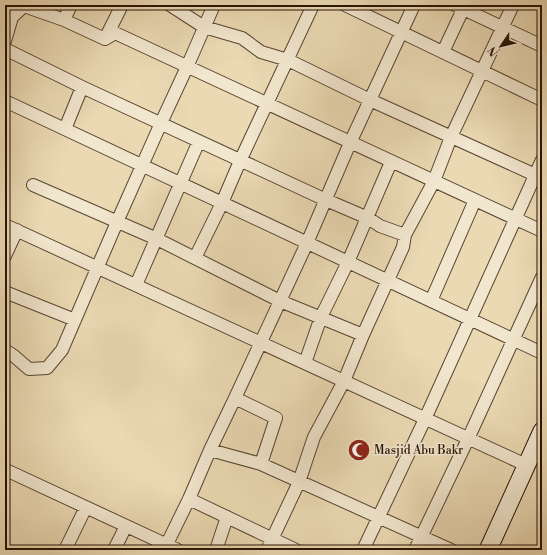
<svg xmlns="http://www.w3.org/2000/svg" width="547" height="555" font-family="'Libre Bodoni',serif">
<style>
.lines{fill:none;stroke-linecap:round;stroke-linejoin:round}
.street-casing{stroke:#584430;stroke-width:14}
.secondary-casing{stroke:#281305;stroke-width:19}
.street{stroke:#f1e6ce;stroke-width:12}
.secondary{stroke:#f1e6ce;stroke-width:17}
.labels{text-anchor:middle;stroke-width:3;stroke-linejoin:round;paint-order:stroke}
.poi-label{font-size:12px;fill:#281305;stroke:#f1e6ce;text-anchor:start}
</style>
<rect width="100%" height="100%" fill="#ead9b3"/>
<filter id="stains"><feTurbulence type="fractalNoise" baseFrequency=".005" numOctaves="4"/><feColorMatrix values="0 0 0 0 .2 0 0 0 0 .09 0 0 0 0 .02 0 0 0 .5 -.17"/></filter>
<radialGradient id="worn" r=".72"><stop offset=".6" stop-color="#630" stop-opacity="0"/><stop offset="1" stop-color="#630" stop-opacity=".3"/></radialGradient>
<g class="lines">
<g class="street-casing">
<path id="street" d="M170 5 204 27 242 38 261 52 288 60 370 100 542 178
M345 5 542 100
M455 5 542 46
M64 20 71 5
M105 39 122 5
M5 41 12 17 24 6 64 20 105 39 115 33 542 231
M5 49 82 87 65 129
M443 52 465 5
M82 87 326 200 368 218 380 226 405 235
M5 101 542 353
M33 185 157 239 280 301 363 335
M5 225 526 465
M5 256 17 230
M195 258 222 203 240 161 313 5
M136 285 199 141
M5 292 75 320
M431 301 475 200
M5 350 14 356 29 369 47 368 62 350 117 222 161 123 187 67 214 5
M305 363 321 317 348 262 391 162
M210 450 235 398
M261 464 451 550
M6 470 178 550
M189 499 296 550
M65 550 86 507
M114 550 126 526
M164 550 189 499 210 450 261 464 276 418 235 398 307 243 350 143 414 5
M216 550 227 517
M267 550 299 482 314 437 344 381 363 335 403 247 405 235 434 181 451 137 513 5
M363 550 425 419 542 160
M415 550 468 439 542 277"/>
</g>
<g class="secondary-casing">
<path id="secondary" d="M488 550 542 431"/>
</g>
<use href="#street" class="street"/>
<use href="#secondary" class="secondary"/>
</g>
<defs>
<g id="mosque-disc" transform="scale(1.15)"><circle r="9.5" fill="#8f2418" stroke="#f1e6ce"/><path d="M3.5-4.9A6 6 0 1 0 3.5 4.9A5 5 0 1 1 3.5-4.9Z" fill="#fff"/></g>
</defs>
<g fill-rule="evenodd">
<use href="#mosque-disc" x="359" y="450"/>
</g>
<g class="labels">
<g class="poi-label">
<text x="374" y="454">Masjid Abu Bakr</text>
</g>
</g>
<rect width="547" height="555" fill="none" stroke="#ead9b3" stroke-width="20"/>
<rect x="6" y="6" width="535" height="543" fill="none" stroke="#281305" stroke-width="2"/>
<rect x="10" y="10" width="527" height="535" fill="none" stroke="#281305"/>
<g transform="translate(501 46) rotate(235)" stroke="#f1e6ce" stroke-width="3" paint-order="stroke">
<path d="M0-3L7 15L0 10L-7 15Z" fill="#281305"/>
<text y="-6" font-size="11" font-weight="bold" text-anchor="middle" fill="#281305">N</text>
</g>
<rect width="100%" height="100%" filter="url(#stains)"/>
<rect width="100%" height="100%" fill="url(#worn)"/>
</svg>
